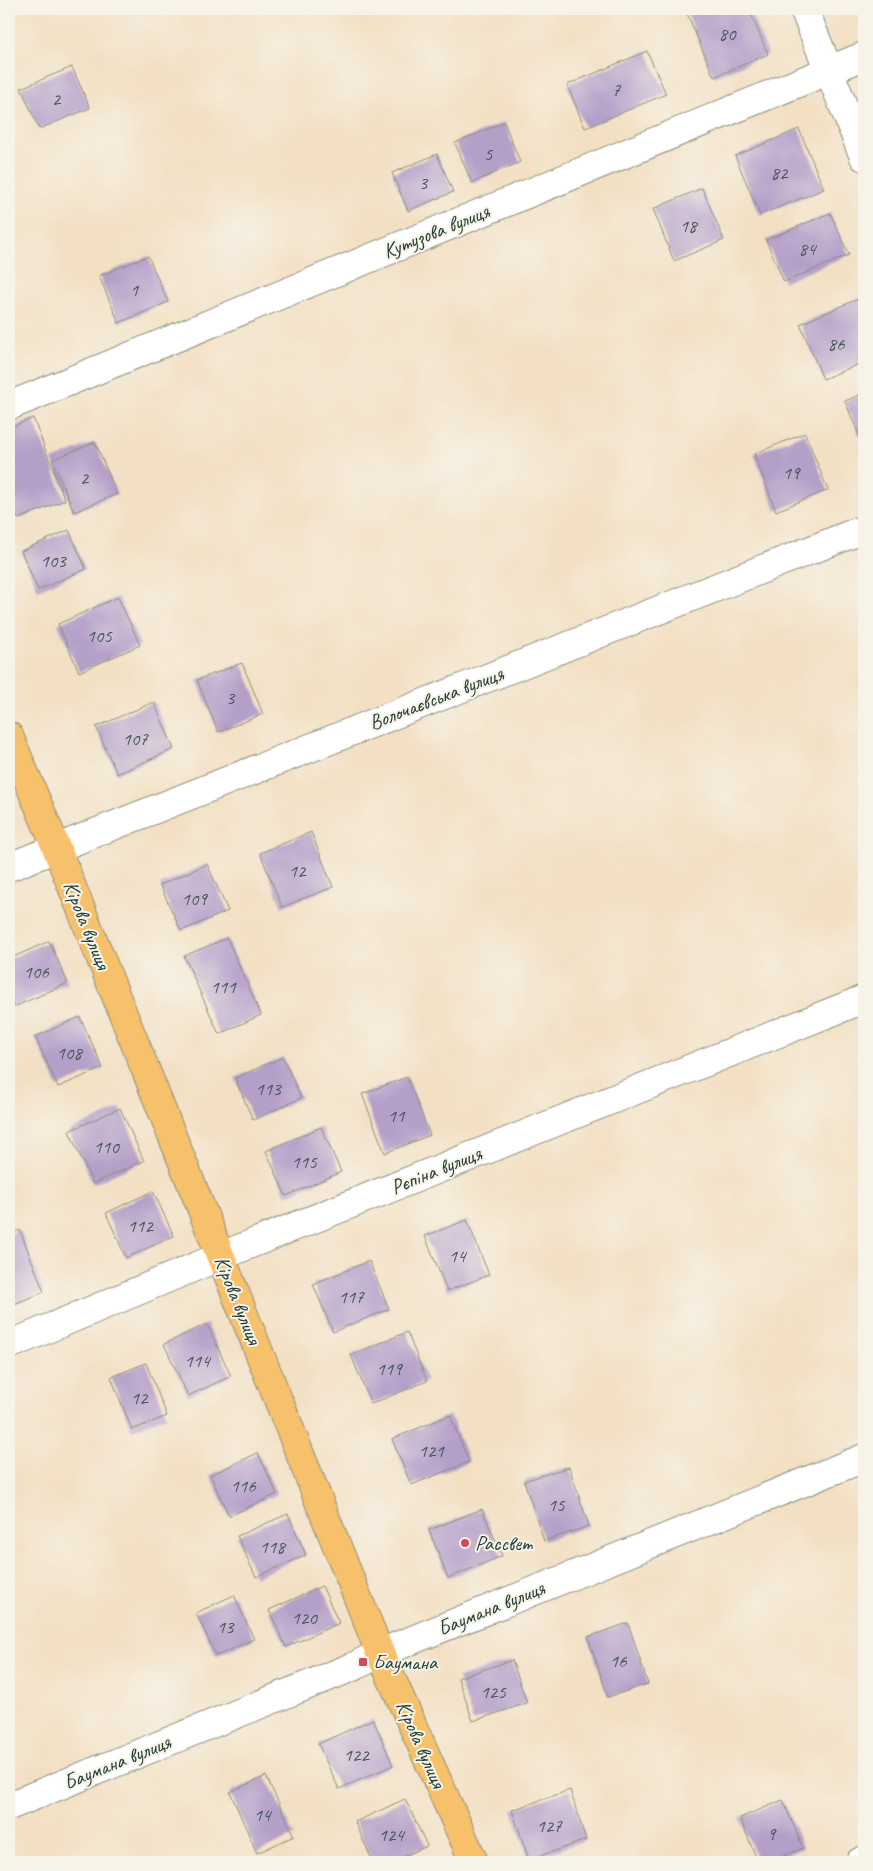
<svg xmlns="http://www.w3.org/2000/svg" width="873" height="1871" font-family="Caveat,sans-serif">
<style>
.building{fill:#b49fc9}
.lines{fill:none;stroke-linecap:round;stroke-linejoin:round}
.minor-casing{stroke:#898e7c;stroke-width:30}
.major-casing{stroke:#898e7c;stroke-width:30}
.minor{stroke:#fff;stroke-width:28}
.major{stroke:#f7c06b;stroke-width:28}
.poi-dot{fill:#d1495b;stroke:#f7f3e8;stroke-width:2}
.labels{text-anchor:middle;stroke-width:4;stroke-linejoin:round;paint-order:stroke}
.number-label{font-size:19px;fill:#445659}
.street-label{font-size:21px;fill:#1f3d34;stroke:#f7f3e8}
.poi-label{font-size:21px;fill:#1f3d34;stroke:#f7f3e8;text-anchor:start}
</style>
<rect width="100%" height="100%" fill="#f7f3e8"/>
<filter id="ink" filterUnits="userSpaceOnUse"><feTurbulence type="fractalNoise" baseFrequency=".02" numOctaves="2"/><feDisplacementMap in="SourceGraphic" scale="10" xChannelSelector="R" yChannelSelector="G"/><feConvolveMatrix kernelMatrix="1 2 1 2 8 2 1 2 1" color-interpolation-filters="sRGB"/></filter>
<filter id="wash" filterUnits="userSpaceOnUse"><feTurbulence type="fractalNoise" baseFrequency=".0096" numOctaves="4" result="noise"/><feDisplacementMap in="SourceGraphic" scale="20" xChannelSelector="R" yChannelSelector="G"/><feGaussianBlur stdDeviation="1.12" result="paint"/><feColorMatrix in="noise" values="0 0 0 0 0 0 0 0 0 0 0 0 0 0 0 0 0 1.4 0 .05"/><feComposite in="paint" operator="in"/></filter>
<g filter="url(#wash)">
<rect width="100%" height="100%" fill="#f3e0c4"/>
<g id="blocks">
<path class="building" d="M692 9H749L768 54 714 77 686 11Z
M647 51 666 94 585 128 567 85Z
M72 67 90 108 39 129 21 88Z
M504 122 520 162 472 183 455 143Z
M799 129 824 189 760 215 735 156Z
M437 154 453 192 408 211 392 173Z
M702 188 724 240 674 261 653 209Z
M830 213 849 255 784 282 766 240Z
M148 256 168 302 119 323 99 276Z
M860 298 864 307V362L823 379 800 324Z
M864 393V447L845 401Z
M33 418 65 500 18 519 9 495V428Z
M805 433 828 490 776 511 754 454Z
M95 442 117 494 74 512 52 460Z
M69 530 86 569 38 590 21 551Z
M118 597 140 645 79 672 58 624Z
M242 663 263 714 218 732 197 680Z
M154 702 174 749 117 774 96 727Z
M311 832 333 887 282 907 260 853Z
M207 864 228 911 181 931 160 885Z
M227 938 261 1015 219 1034 184 956Z
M49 941 68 983 14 1007 9 994V959Z
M80 1017 103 1068 58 1087 35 1037Z
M283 1057 301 1098 253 1120 235 1078Z
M407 1077 430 1135 385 1153 362 1094Z
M120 1108 144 1161 93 1184 69 1131Z
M321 1127 341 1172 286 1196 266 1151Z
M153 1191 174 1236 126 1258 106 1213Z
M467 1220 489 1275 447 1291 425 1236Z
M20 1230 44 1292 9 1306V1234Z
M369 1261 389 1309 333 1332 313 1284Z
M207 1324 231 1376 188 1396 164 1344Z
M407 1332 427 1381 371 1404 351 1355Z
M146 1363 167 1416 132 1430 111 1377Z
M450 1415 469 1462 411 1485 392 1439Z
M258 1453 277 1494 229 1516 210 1475Z
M569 1467 589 1526 544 1541 524 1481Z
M482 1509 502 1556 448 1578 429 1530Z
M288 1514 306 1555 256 1577 237 1536Z
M322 1586 339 1623 286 1647 269 1610Z
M234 1595 254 1639 216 1656 196 1613Z
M628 1623 648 1684 608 1697 588 1637Z
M512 1660 527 1703 473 1721 458 1678Z
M373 1719 393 1765 339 1789 318 1744Z
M266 1776 294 1836 257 1853 230 1792Z
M570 1790 586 1840 529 1860 512 1810Z
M405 1799 427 1846 391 1862H373L355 1822Z
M783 1800 803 1848 768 1862H758L740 1818Z"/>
</g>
</g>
<g filter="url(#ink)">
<use href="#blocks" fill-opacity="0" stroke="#898e7c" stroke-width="1"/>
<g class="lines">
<g class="minor-casing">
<path id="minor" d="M804 9 864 157
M9 406 864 56
M9 867 864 529
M9 1345 221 1256 864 999
M9 1806 355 1666 380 1653 864 1458
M860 1862 864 1860"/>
</g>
<g class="major-casing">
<path id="major" d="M9 736 56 847 380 1653 474 1862"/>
</g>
<use href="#minor" class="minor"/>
<use href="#major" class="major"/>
</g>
</g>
<g class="poi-dot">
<circle cx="465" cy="1543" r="5"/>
<rect x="358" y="1657" width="10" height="10" rx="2.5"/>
</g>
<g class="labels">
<g class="number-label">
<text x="727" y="40">80</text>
<text x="616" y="96">7</text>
<text x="56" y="105">2</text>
<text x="488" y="160">5</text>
<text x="779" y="179">82</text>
<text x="423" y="189">3</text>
<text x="688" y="232">18</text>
<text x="807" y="255">84</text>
<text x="134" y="296">1</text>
<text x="836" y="350">86</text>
<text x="791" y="479">19</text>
<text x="84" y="484">2</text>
<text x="53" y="567">103</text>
<text x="99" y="642">105</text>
<text x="230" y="704">3</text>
<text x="135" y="745">107</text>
<text x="297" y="877">12</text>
<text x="194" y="905">109</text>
<text x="36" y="978">106</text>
<text x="223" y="993">111</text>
<text x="69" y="1059">108</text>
<text x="268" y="1095">113</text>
<text x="396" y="1122">11</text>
<text x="106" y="1153">110</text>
<text x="304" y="1168">115</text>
<text x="140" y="1232">112</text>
<text x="457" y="1262">14</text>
<text x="351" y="1303">117</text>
<text x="197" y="1367">114</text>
<text x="389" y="1375">119</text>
<text x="139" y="1404">12</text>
<text x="431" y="1457">121</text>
<text x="243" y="1492">116</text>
<text x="556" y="1511">15</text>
<text x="272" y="1553">118</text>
<text x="304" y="1624">120</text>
<text x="225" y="1633">13</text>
<text x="618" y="1667">16</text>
<text x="493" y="1698">125</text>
<text x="356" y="1761">122</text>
<text x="262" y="1821">14</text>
<text x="549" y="1832">127</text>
<text x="771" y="1840">9</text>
<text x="391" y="1841">124</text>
</g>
<g class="street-label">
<text transform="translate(436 231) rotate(-22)" y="7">Кутузова вулиця</text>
<text transform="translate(436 698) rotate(-21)" y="7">Волочаєвська вулиця</text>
<text transform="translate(87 925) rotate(68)" y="7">Кірова вулиця</text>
<text transform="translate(436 1170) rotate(-22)" y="7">Рєпіна вулиця</text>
<text transform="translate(238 1300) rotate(68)" y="7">Кірова вулиця</text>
<text transform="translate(491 1608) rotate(-22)" y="7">Баумана вулиця</text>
<text transform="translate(421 1744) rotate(66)" y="7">Кірова вулиця</text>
<text transform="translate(117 1762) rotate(-22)" y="7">Баумана вулиця</text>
</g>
<g class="poi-label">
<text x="475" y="1550">Рассвет</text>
<text x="373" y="1669">Баумана</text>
</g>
</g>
<rect width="873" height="1871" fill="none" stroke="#f7f3e8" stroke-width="30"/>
</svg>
